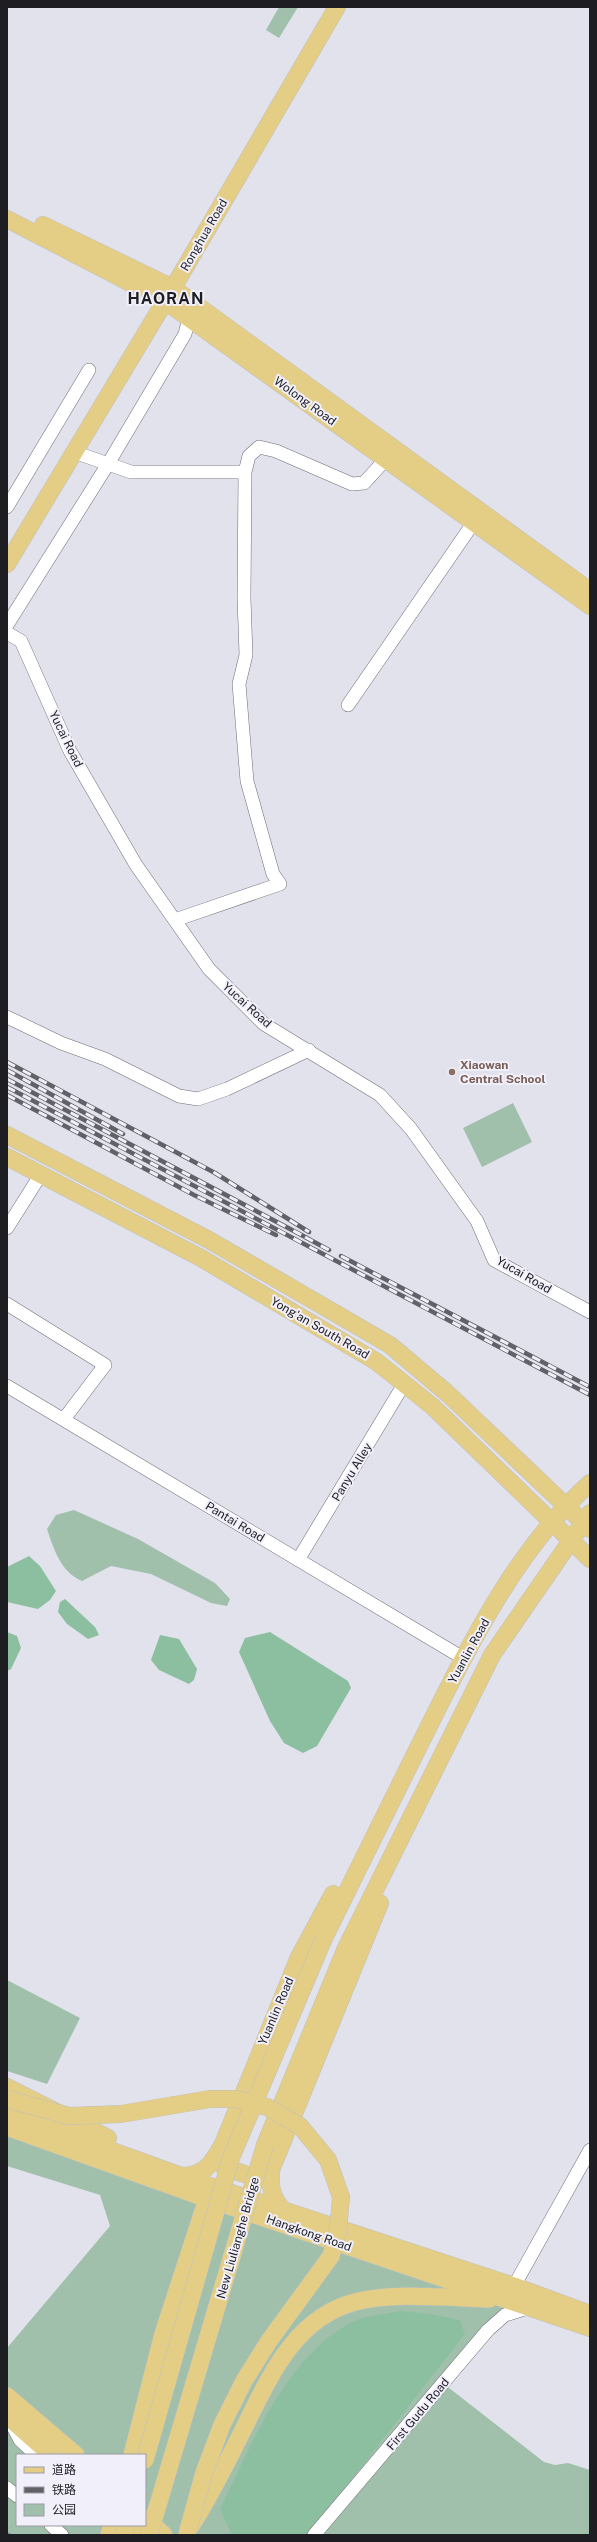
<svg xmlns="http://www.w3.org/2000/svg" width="597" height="2542" font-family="'Public Sans','Noto Sans SC',sans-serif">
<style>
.green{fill:#a0c0ac}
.forest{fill:#8cbfa0}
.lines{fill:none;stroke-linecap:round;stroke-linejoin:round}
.stream{stroke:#6a90a6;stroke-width:3}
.minor-casing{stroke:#6e6e77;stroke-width:14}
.major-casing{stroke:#c0c0c1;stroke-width:18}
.minor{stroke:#fff;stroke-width:13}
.major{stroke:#e4ce85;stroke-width:17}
.rail-casing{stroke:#616167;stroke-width:4.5}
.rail{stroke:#f0effa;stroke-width:3;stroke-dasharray:9;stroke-linecap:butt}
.major-bridge-casing{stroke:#c0c0c1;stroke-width:18;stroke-linecap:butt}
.major-bridge{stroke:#e4ce85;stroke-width:17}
.education-dot{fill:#8d6e63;stroke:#f0effa;stroke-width:1.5}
.labels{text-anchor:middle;stroke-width:4;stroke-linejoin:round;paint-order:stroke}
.street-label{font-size:12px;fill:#1e1e22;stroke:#f0effa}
.education-label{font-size:12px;font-weight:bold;fill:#785e54;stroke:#f0effa;text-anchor:start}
.district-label{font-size:16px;font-weight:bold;letter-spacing:1px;fill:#1e1e22;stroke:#f0effa}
</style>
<rect width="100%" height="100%" fill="#e2e2ed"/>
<path class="green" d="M279 7H298L279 38 266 30Z
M513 1103 532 1142 482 1167 463 1128Z
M74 1510 138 1539 215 1583 230 1599 227 1606 211 1603 151 1574 111 1566 82 1581C61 1572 54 1550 47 1529L56 1515Z
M7 1980 80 2018 47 2084 7 2071Z
M7 2128 507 2299 505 2315 444 2384 544 2462 555 2465 568 2463 590 2470V2535H164L145 2518V2455H76L7 2396V2348L110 2226 100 2195 7 2166Z
M7 2415 53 2455H17V2525H133L145 2535H7Z"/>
<path class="forest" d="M29 1556 40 1566 56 1591 50 1600 38 1609 7 1602V1567Z
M65 1599 95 1627 99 1635 88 1639 67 1624 58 1612 60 1602Z
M7 1632 17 1636 21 1648 11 1669 7 1671Z
M270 1632 348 1681 351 1688 317 1746 303 1753 284 1743 270 1721 239 1652 245 1638Z
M160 1635 179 1639 197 1669 194 1680 189 1684 159 1670 151 1660Z
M402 2311 436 2315 460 2320 465 2334 308 2535H232L220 2509C252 2445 284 2358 352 2322 365 2315 387 2314 402 2311Z"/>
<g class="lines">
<path class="stream" d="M8 2535 9 2534"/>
<g class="minor-casing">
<path id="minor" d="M74 452 131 472H245L244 598 246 655 239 684 247 781 273 874 280 884 175 920
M245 472 249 456 259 447 276 451 352 484 364 483 386 459
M7 507 89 370
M7 625 108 464 185 334 189 318
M7 633 21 641 70 751 136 865 209 969 264 1024 380 1095 411 1129 477 1221 494 1260 590 1312
M348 705 474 522
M7 1017 61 1043 105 1059 179 1096 198 1099 227 1089 309 1050
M7 1228 41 1174
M7 1304 105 1365 64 1419
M7 1386 463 1658
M298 1560 404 1384
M514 2286 590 2150
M11 2423 20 2440 36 2455
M7 2488 17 2496
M51 2525 62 2535
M314 2535 488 2330 505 2315 531 2307"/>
</g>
<g class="major-casing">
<path id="major" d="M7 219 165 301 590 606
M43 225 173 288 590 591
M7 564 173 288 337 7
M7 1135 209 1240 390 1345 447 1393 590 1529
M7 1157 201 1258 377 1362 432 1406 590 1559
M324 1938C356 1872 389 1806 422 1740 467 1650 514 1551 590 1483
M7 2087 108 2138
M7 2113 201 2183 514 2286 590 2314
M7 2127 205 2198 590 2328
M265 2145 346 1948 492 1655 590 1513
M219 2160 224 2167 259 2179 269 2174
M183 2176C206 2175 212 2163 223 2144L299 1957 333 1894
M282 2209C271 2195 270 2187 271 2170L380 1903
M7 2396 76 2455
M7 2416 51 2455
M132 2455 163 2334 207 2199
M145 2518 164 2535
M130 2525 141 2535
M191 2526C211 2495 227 2462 243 2430 269 2378 294 2318 355 2302 393 2292 450 2298 489 2299
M109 2535 112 2525"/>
</g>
<use href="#minor" class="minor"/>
<use href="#major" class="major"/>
<g class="rail-casing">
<path id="rail" d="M7 1062 215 1173 309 1232
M7 1070 123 1134
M7 1079 309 1239
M7 1087 590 1395
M7 1095 194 1195 276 1235
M305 1237 329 1250
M341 1256 590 1387"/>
</g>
<use href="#rail" class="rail"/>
<g class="major-bridge-casing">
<path id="major-bridge" d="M7 2099 69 2116 121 2114 210 2099H236L267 2107 300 2126 328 2160 341 2197 338 2231 331 2256 269 2341 244 2381 222 2425 204 2473 187 2534
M145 2460 231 2158 324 1938
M124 2535 126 2525
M149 2535 265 2145"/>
</g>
<use href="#major-bridge" class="major-bridge"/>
</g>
<circle class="education-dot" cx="452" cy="1072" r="4"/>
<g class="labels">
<g class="street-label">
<text transform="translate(204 235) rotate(-60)" y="4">Ronghua Road</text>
<text transform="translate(305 401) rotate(36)" y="4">Wolong Road</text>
<text transform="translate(66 739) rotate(64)" y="4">Yucai Road</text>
<text transform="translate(247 1005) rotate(42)" y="4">Yucai Road</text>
<text transform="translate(524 1275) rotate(30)" y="4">Yucai Road</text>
<text transform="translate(320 1328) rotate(30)" y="4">Yong'an South Road</text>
<text transform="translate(352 1472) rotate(-59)" y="4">Panyu Alley</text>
<text transform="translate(235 1522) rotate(31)" y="4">Pantai Road</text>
<text transform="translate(469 1651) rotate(-61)" y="4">Yuanlin Road</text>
<text transform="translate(276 2011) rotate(-67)" y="4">Yuanlin Road</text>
<text transform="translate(309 2233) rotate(19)" y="4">Hangkong Road</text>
<text transform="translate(238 2238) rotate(-74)" y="4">New Liulianghe Bridge</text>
<text transform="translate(418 2414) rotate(-50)" y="4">First Gudu Road</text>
</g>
<g class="education-label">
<text x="460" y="1069">Xiaowan<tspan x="460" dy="14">Central School</tspan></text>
</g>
<g class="district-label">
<text x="166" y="304">HAORAN</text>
</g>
</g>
<rect width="597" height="2542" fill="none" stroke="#1e1e22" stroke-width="16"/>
<rect x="16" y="2454" width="130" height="72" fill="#f0effa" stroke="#9c9ba4"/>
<rect x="24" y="2467" width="20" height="6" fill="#e4ce85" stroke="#9c9ba4"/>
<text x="52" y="2474" font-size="12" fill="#1e1e22">道路</text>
<rect x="24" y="2487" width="20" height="6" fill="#616167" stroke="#9c9ba4"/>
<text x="52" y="2494" font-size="12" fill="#1e1e22">铁路</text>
<rect x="24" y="2504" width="20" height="12" fill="#a0c0ac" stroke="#9c9ba4"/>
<text x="52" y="2514" font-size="12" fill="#1e1e22">公园</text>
</svg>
